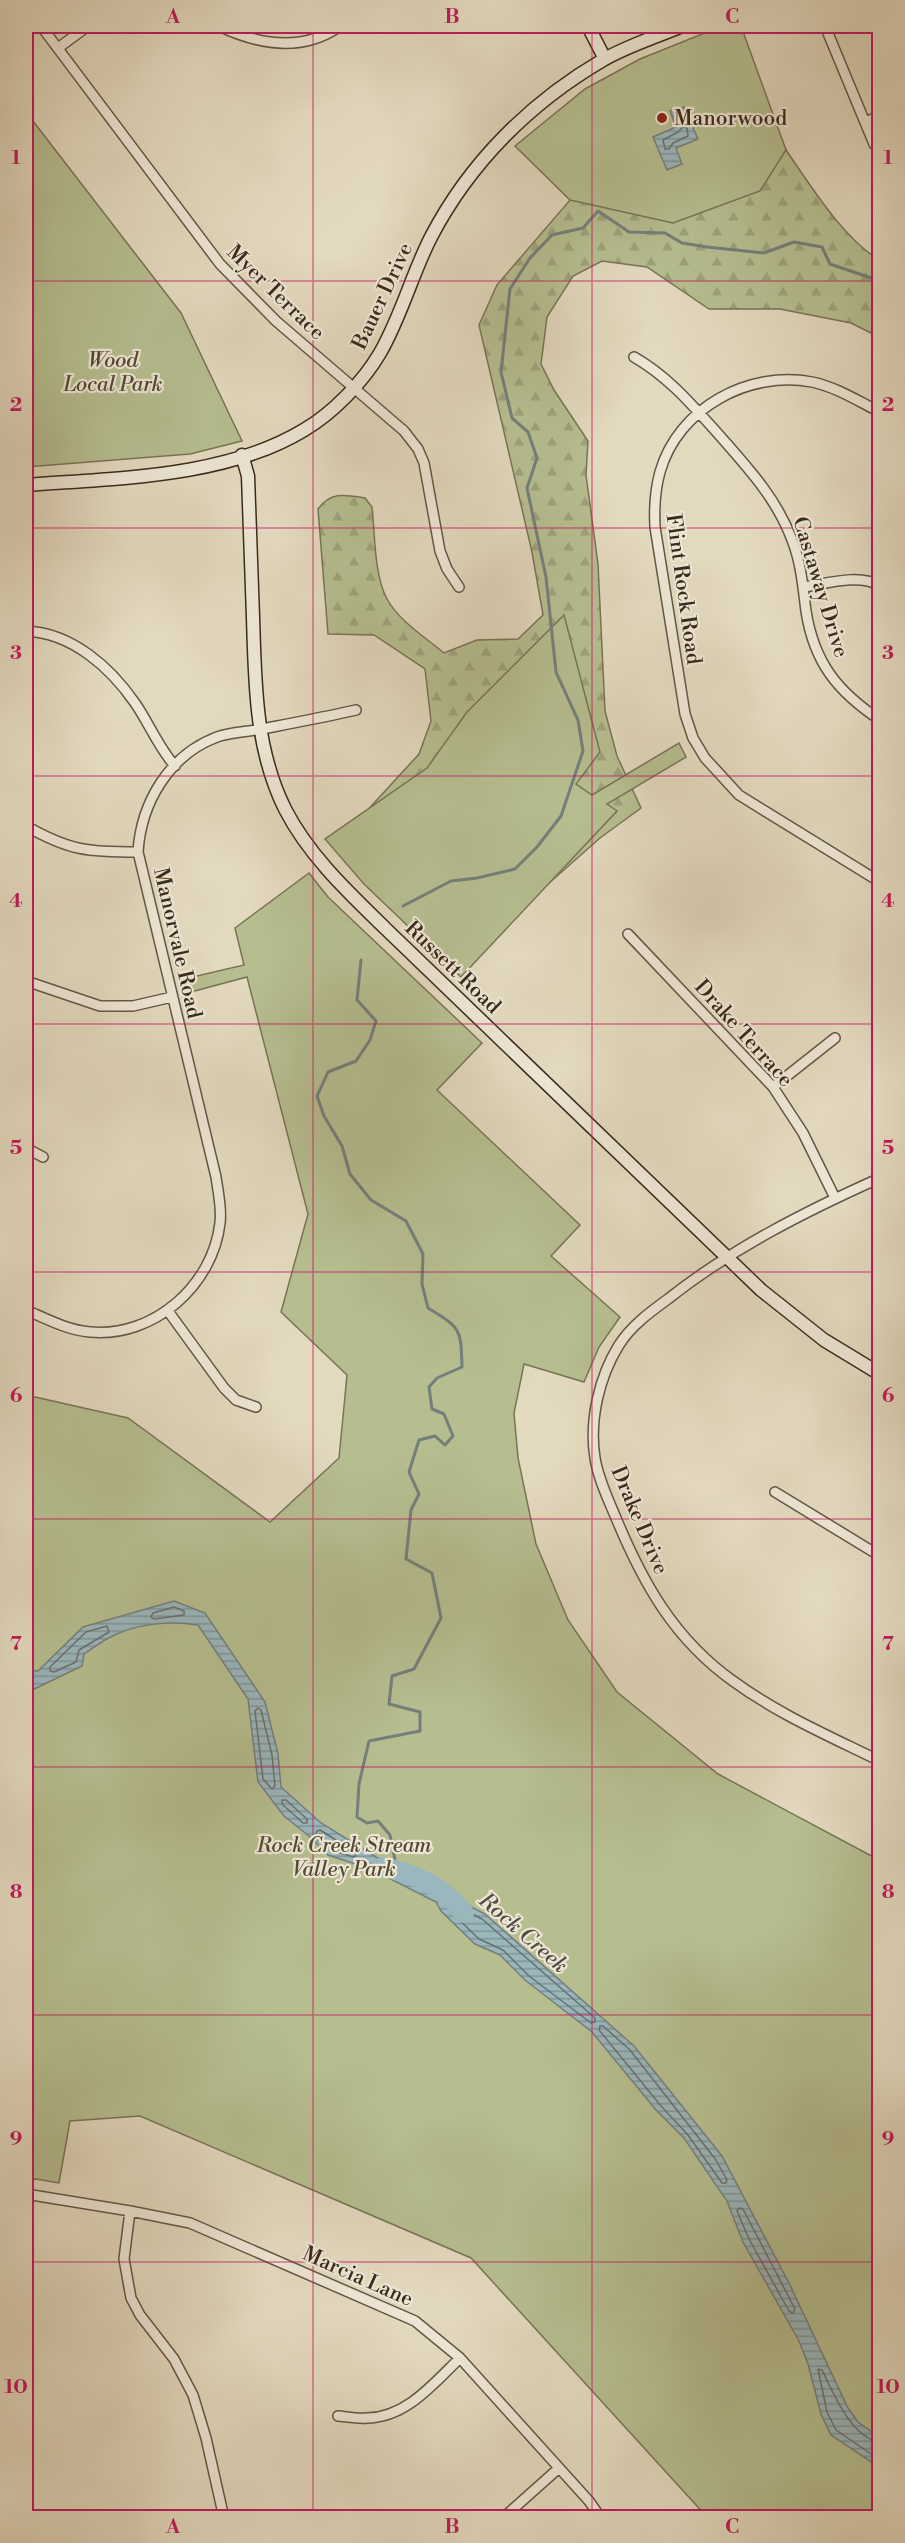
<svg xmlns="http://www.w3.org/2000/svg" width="905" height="2543" font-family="'Libre Bodoni',serif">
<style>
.forest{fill:url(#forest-firs);stroke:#787456;stroke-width:1.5}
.park{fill:#b6be90;stroke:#787456;stroke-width:1.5}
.water{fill:url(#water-rules);stroke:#747f7d;stroke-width:1.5}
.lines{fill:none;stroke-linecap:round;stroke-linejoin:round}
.shore{stroke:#6a706c;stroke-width:1.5}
.stream{stroke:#747f7d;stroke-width:3}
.river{stroke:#9ab7bd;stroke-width:20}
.street-casing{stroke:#645645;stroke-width:12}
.secondary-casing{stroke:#3a2a1c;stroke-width:15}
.street{stroke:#ede6d5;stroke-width:9}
.secondary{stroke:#ede6d5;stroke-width:12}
.grid{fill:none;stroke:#c2185b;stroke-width:1.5;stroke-opacity:0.55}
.poi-dot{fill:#8f2418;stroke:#ede6d5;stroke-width:2}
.labels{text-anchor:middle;stroke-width:4.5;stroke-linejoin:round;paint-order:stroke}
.poi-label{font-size:21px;fill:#3a2a1c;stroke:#ede6d5;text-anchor:start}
.street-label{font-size:21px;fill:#3a2a1c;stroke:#ede6d5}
.park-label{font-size:21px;font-style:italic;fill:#534833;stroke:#ede6d5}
.water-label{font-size:22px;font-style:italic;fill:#524d44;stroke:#ede6d5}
.neatline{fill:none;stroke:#c2185b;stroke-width:2}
.grid-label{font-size:20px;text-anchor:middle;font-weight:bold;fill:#c2185b}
</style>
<defs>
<pattern id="forest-firs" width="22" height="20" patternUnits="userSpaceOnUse" patternTransform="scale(1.5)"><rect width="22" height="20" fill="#b6be90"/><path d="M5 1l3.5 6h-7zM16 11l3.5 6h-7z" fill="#9da37c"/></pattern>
<pattern id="water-rules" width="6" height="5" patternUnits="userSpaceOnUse" patternTransform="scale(1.5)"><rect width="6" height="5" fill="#9ab7bd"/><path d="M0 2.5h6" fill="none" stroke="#7f9599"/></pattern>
</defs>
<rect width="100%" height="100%" fill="#e3d9bf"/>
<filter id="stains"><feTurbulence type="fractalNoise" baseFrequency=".00333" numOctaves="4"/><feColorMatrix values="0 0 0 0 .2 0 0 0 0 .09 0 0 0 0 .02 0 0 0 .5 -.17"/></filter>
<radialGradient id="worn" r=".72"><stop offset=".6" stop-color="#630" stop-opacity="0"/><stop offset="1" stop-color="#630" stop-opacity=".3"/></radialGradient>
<path class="forest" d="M786 150C811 186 842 237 879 260V337L851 323 780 309H709L647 267 602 261 573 276 547 317 541 364 554 390 588 441 586 475 598 564 605 711 617 756 641 808 600 838 547 885 364 814 419 754 431 721 425 669 374 635 328 634 318 509C331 491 346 495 365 498L372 507C375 534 374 575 387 599 399 621 425 637 444 653L477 640 518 639 543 615 532 552 479 325 497 285 570 200 594 188 718 184Z"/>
<path class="park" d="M722 26H741L786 150 760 191 673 223 570 200 515 146 585 89 640 59Z
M26 112 181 313 242 441 190 454 26 467Z
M564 615 600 752 576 784 592 795 679 743 686 757 607 804 617 811 461 977 364 884 325 839 427 768 467 712Z
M309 873 328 897 482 1043 437 1090 580 1225 551 1256 620 1317 599 1347 584 1382 524 1364 514 1413 518 1458 536 1544 568 1620 617 1692 718 1774 879 1860V2517H707L471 2258 140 2116 70 2121 59 2183 36 2179 26 2180V1395L128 1418 270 1522 339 1458 347 1375 281 1312 308 1214 247 977 187 993 184 979 244 965 235 928Z"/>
<path class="water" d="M684 107 698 139 676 148 682 164 667 170 653 137 676 127 670 111Z
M174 1601 205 1613 265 1702 278 1754 281 1787 321 1823 376 1857 485 1914 634 2046 722 2156 789 2283 848 2408 858 2422 879 2437V2467L831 2435 821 2414 808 2364 799 2341 743 2242 727 2201 684 2138 656 2110 592 2032 525 1980 500 1955 475 1944 441 1911 436 1902 371 1869 328 1855 309 1836 284 1816 258 1782 248 1699 198 1625C172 1621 141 1623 117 1634 106 1638 95 1647 84 1654L82 1666 26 1693V1670L38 1671 83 1627Z"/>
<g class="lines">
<path class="shore" d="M683 127 687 128 688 136 673 143 669 149H665L663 140 678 132Z
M174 1607 184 1611V1615L154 1619 151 1617 153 1613Z
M107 1626 109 1632 79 1650 76 1662 54 1672 50 1671V1667L86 1632Z
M258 1708 261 1710 272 1755 275 1786 272 1789 263 1779 255 1711Z
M282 1800H286L307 1819V1823H303L282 1804Z
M320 1830 355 1852 356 1856 353 1857 331 1850 316 1834 317 1831Z
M449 1902 482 1919 595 2018V2022L591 2023 529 1976 503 1950 479 1939 446 1907 445 1903Z
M600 2026H603L630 2050 716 2160 727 2180 726 2183H722L688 2135 661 2106 599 2030Z
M739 2208 743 2209 795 2309 793 2313 789 2311 749 2239 737 2211Z
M880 2442C851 2438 833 2392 822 2370L818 2369 827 2412 836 2430 880 2460"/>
<path class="stream" d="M403 906 451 881 477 878 515 869 537 847 561 816 583 751 578 720 556 672 546 577 527 488 537 458 528 432 512 418 501 372 510 289 530 258 552 235 583 228 598 211 629 232 665 233 682 243 707 247 764 253 794 242 822 247 830 264 880 281
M361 960 357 1000 376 1021 370 1040 356 1061 328 1072 317 1096 324 1116 342 1146 350 1174 371 1200 406 1221 423 1254 422 1284 428 1308C461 1328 461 1329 462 1367L437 1378 429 1387 432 1409 444 1414 453 1436 445 1445 435 1436 419 1440 409 1472 419 1494 411 1510 406 1559 432 1573 441 1618 414 1669 392 1676 389 1704 420 1712V1731L369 1741 359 1784 357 1817 367 1823 378 1821 390 1835 397 1870"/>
<path class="river" d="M382 1867C415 1873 443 1887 464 1913"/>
<g class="street-casing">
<path id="street" d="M41 26 220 264 276 321 404 431 418 449 424 463 440 551 447 569 459 587
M219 26C259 45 303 52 340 26
M825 26 874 144 880 151
M58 48 88 26
M865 122 880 116
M634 357C669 377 693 406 720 436 748 468 777 499 792 540 801 562 803 588 806 611 814 663 838 692 880 720
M880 412C858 401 836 387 812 382 749 370 678 408 660 472 655 490 654 508 655 527L685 714 693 738 705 758 739 795 880 882
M804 587C825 584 860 573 880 586
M26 631C72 633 110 667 135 703 149 723 158 747 175 766
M26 826C70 851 88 852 138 852
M628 934 773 1087 803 1133 835 1198
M26 981 100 1006H133L172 997
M773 1087 835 1038
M26 1148 43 1157
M880 1178C806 1211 731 1249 668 1299 650 1312 631 1326 619 1345 599 1377 589 1421 595 1458 598 1478 608 1499 616 1518 643 1583 674 1639 733 1681 778 1714 829 1736 880 1761
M26 1310C47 1319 67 1330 90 1332 154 1338 213 1285 220 1223 222 1208 218 1192 216 1177L138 852C141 803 169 755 217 737 230 732 247 732 262 729 293 723 325 717 356 710
M168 1311 224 1388 236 1400 256 1407
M775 1492 880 1556
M26 2194 130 2211 190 2223 415 2321 460 2358 589 2501 601 2518
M130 2211 124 2259 131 2298 140 2315 174 2359 193 2395 206 2438 224 2518
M338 2416C348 2417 358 2419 367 2418 406 2418 434 2383 460 2358
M503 2518 559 2468"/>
</g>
<g class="secondary-casing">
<path id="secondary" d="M588 26 605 59
M242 455 248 476C250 523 251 570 253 617 255 682 255 749 285 809 309 856 349 893 387 930L761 1290 824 1340 880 1374
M26 485C115 478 225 478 304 430 333 413 363 382 380 353 401 317 412 274 431 237 470 162 531 102 603 60 627 46 656 37 682 26"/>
</g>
<use href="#street" class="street"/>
<use href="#secondary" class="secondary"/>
</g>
<path class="grid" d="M313 26V2518M592 26V2518M26 281H880M26 528H880M26 776H880M26 1024H880M26 1272H880M26 1519H880M26 1767H880M26 2015H880M26 2262H880"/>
<circle class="poi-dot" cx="662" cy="118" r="6"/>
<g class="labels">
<g class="poi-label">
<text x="674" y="125">Manorwood</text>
</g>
<g class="street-label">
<text transform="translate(276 292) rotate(44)" y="7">Myer Terrace</text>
<text transform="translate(382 296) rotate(-65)" y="7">Bauer Drive</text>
<text transform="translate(821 587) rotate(73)" y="7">Castaway Drive</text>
<text transform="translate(684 589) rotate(82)" y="7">Flint Rock Road</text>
<text transform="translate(178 943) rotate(77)" y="7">Manorvale Road</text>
<text transform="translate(453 967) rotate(44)" y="7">Russett Road</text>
<text transform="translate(744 1033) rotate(48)" y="7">Drake Terrace</text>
<text transform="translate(640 1520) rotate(67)" y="7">Drake Drive</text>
<text transform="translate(358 2276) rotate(24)" y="7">Marcia Lane</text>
</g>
<g class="park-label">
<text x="113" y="367">Wood<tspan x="113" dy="24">Local Park</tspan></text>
<text x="344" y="1852">Rock Creek Stream<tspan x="344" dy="24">Valley Park</tspan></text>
</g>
<g class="water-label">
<text transform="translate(524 1932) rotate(41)" y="8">Rock Creek</text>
</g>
</g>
<rect width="905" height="2543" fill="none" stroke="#e3d9bf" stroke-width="66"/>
<rect x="33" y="33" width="839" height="2477" class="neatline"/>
<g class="grid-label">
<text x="173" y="23">A</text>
<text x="452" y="23">B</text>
<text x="732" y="23">C</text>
<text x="16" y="164">1</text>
<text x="888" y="164">1</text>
<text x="16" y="411">2</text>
<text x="888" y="411">2</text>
<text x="16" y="659">3</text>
<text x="888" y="659">3</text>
<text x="16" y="907">4</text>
<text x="888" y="907">4</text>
<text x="16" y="1154">5</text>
<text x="888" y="1154">5</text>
<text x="16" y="1402">6</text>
<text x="888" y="1402">6</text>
<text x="16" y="1650">7</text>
<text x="888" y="1650">7</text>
<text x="16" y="1898">8</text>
<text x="888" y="1898">8</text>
<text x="16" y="2145">9</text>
<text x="888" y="2145">9</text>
<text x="16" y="2393">10</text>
<text x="888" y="2393">10</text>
<text x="173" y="2533">A</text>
<text x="452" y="2533">B</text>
<text x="732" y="2533">C</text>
</g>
<rect width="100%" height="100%" filter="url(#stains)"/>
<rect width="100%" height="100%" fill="url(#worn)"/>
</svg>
